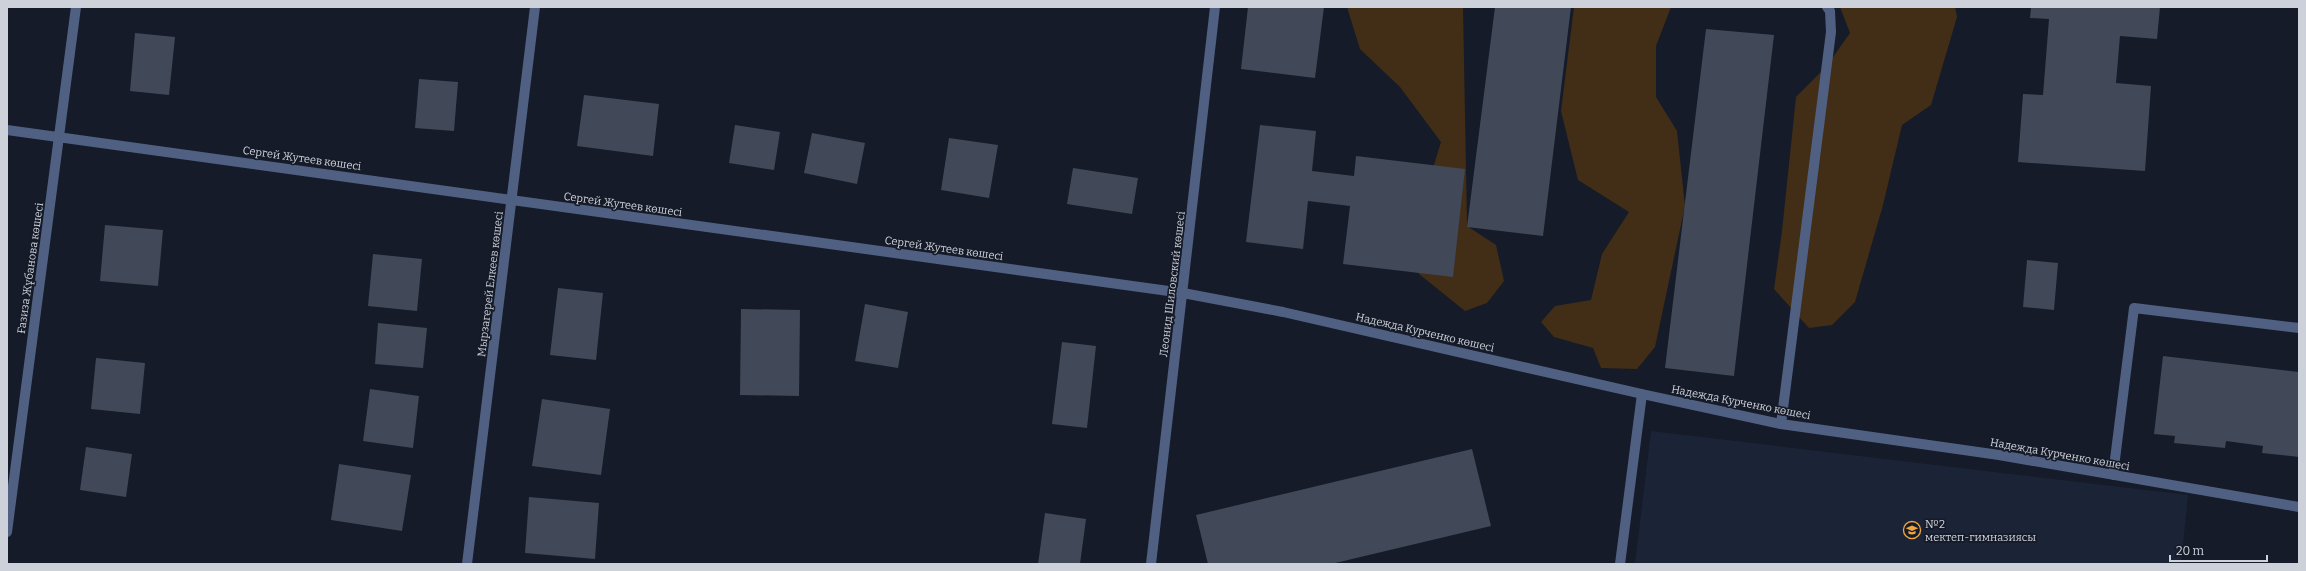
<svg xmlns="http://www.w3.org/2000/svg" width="2306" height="571" font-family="Bitter,serif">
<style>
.built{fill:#1b2436}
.green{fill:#422e16}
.building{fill:#414857}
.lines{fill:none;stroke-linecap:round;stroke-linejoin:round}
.minor{stroke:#506083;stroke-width:10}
.labels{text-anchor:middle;stroke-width:3.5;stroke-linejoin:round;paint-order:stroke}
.street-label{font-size:11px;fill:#cdd1da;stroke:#151b28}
.poi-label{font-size:11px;fill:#cdd1da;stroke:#151b28;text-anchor:start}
</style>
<rect width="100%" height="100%" fill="#151b28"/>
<path class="built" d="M1651 431 2188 495 2181 564H1635Z"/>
<path class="green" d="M1347 7H1463L1467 226 1496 245 1504 281 1487 303 1465 311 1419 274 1412 237 1441 142 1400 87 1360 49Z
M1574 7H1671L1656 46V97L1677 131 1685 206 1655 347 1637 369 1601 368 1593 348 1554 337 1541 322 1555 306 1591 300 1602 254 1629 212 1578 180 1561 111Z
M1840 7H1955L1957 17 1931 105 1902 125 1883 205 1855 302 1832 325 1809 328 1774 289 1782 231 1796 97 1826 67 1850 33Z"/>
<path class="building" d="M1248 7H1324L1315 78 1241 69Z
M1495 7H1571L1543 236 1467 227Z
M2031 7H2160L2157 39 2120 36 2116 83 2151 86 2145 171 2018 162 2023 94 2043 95 2049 19 2030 18Z
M1706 29 1774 35 1734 376 1665 368Z
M135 33 175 37 169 95 130 91Z
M419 79 458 82 454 131 415 128Z
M584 95 659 104 653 156 577 146Z
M735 125 780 132 774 170 729 163Z
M1260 125 1316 131 1312 171 1354 176 1356 156 1465 169 1453 277 1343 264 1350 206 1308 201 1303 249 1246 242Z
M812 133 865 143 857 184 804 173Z
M949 138 998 145 989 198 941 190Z
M1073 168 1138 178 1132 214 1067 204Z
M105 225 163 230 158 286 100 281Z
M373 254 422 259 417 311 368 306Z
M2027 260 2058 263 2054 310 2023 307Z
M558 288 603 293 596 360 550 355Z
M865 304 908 312 898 368 855 361Z
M741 309 800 310 799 396 740 395Z
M378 323 427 328 423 368 375 364Z
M1062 342 1096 346 1087 428 1052 424Z
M2163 356 2299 372V457L2262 453 2263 446 2226 441 2225 448 2174 443 2175 436 2154 434Z
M96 358 145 363 140 414 91 409Z
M370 389 419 396 413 448 363 441Z
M542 399 610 409 601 475 532 466Z
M86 447 132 454 126 497 80 490Z
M1472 449 1491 526 1331 564H1208L1196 515Z
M339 464 411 475 402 531 331 520Z
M529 497 599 503 595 559 525 553Z
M1045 513 1086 519 1080 564H1038Z"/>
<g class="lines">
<path class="minor" d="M7 130 1183 293 1283 312 1642 394 1781 424 1999 455 2299 507
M1781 424 1831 32 1830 11 1827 7
M2113 475 2134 308 2299 328
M7 532 76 7
M467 564 535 7
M1151 564 1215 7
M1620 564 1642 394"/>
</g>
<defs>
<g id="school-ring" transform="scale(0.9)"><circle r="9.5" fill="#151b28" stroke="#f1a540" stroke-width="1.5"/><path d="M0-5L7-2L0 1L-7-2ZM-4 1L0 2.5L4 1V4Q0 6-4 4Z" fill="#f1a540"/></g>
</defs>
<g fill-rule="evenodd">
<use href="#school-ring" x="1912" y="530"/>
</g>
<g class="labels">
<g class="street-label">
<text transform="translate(302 158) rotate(8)" y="4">Сергей Жутеев көшесі</text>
<text transform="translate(623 204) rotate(8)" y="4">Сергей Жутеев көшесі</text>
<text transform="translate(944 248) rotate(8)" y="4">Сергей Жутеев көшесі</text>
<text transform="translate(30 268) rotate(-82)" y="4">Ғазиза Жұбанова көшесі</text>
<text transform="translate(490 284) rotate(-83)" y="4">Мырзагерей Елкеев көшесі</text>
<text transform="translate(1172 284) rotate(-83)" y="4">Леонид Шиловский көшесі</text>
<text transform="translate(1425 332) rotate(13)" y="4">Надежда Курченко көшесі</text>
<text transform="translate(1741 402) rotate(11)" y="4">Надежда Курченко көшесі</text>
<text transform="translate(2060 454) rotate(10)" y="4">Надежда Курченко көшесі</text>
</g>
<g class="poi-label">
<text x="1925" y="528">№2<tspan x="1925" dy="13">мектеп-гимназиясы</tspan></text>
</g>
</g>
<rect width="2306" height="571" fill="none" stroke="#cdd1da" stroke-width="16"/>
<path d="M2170 555v6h97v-6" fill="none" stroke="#cdd1da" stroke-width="2"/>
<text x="2176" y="555" font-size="12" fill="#cdd1da" stroke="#151b28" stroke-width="3" paint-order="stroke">20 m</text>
</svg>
